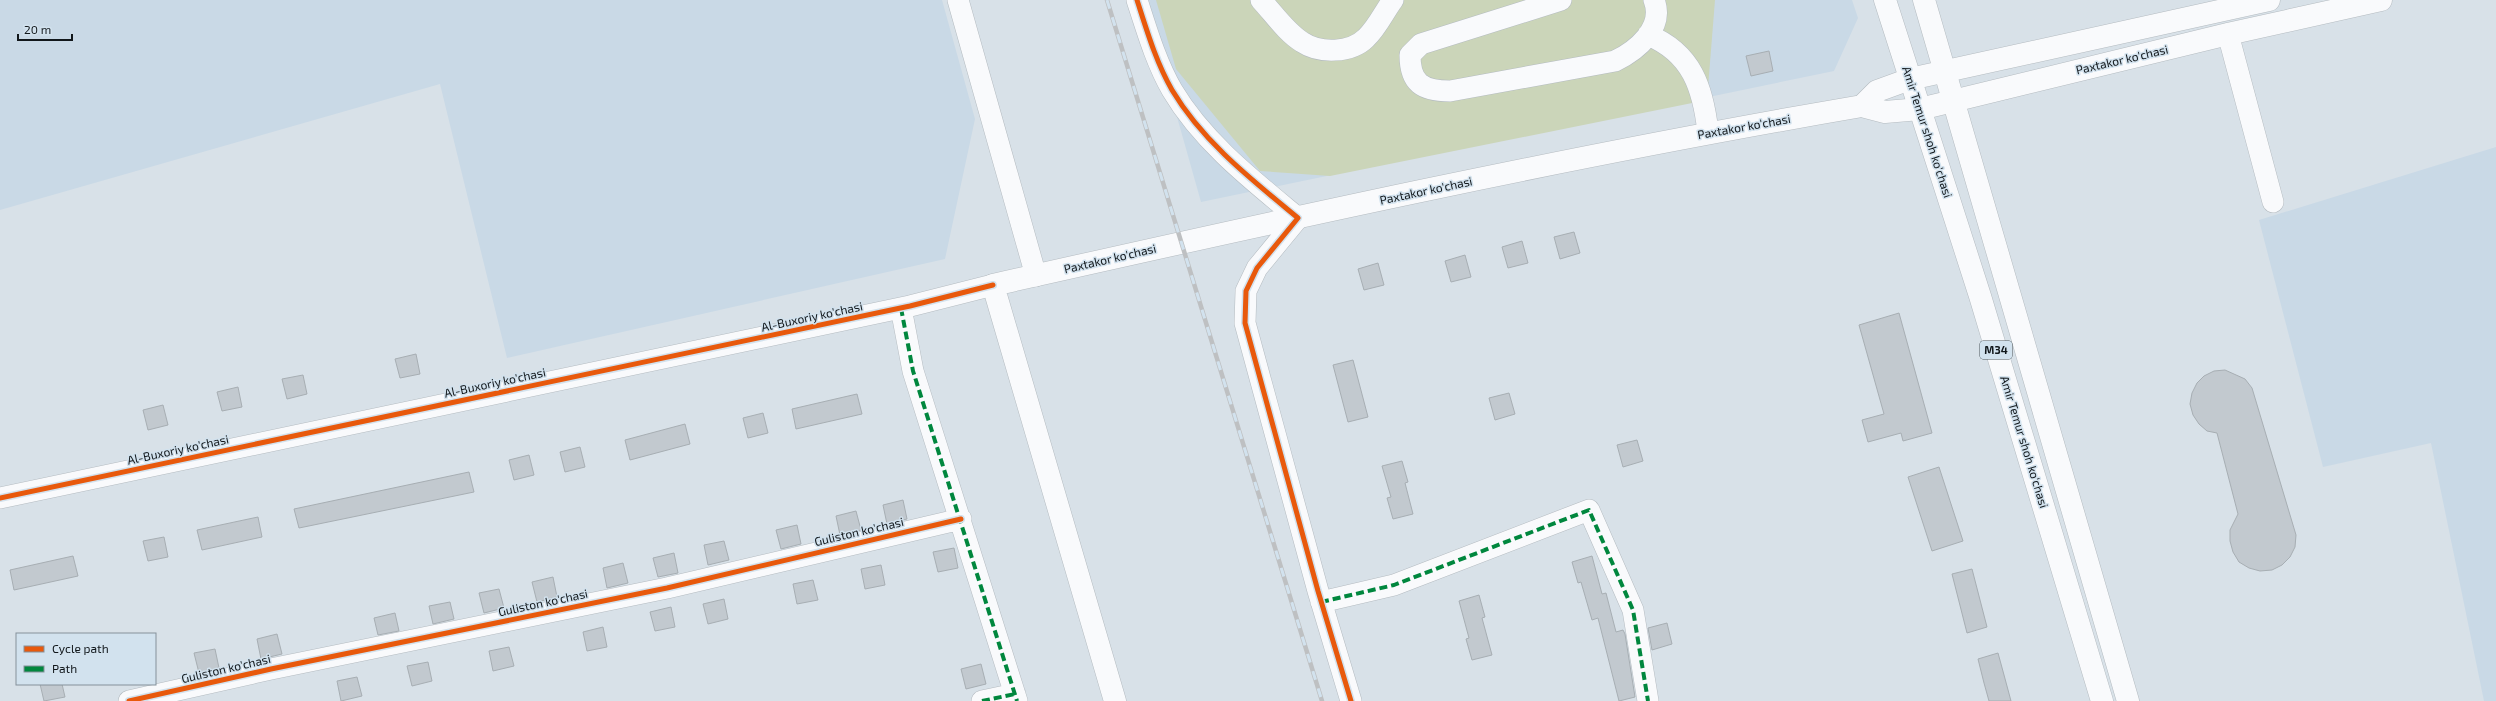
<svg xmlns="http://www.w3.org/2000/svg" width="2496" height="701" font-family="'Exo 2',sans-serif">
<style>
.built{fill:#c9d9e6}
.green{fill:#cbd5b9}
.building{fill:#c2c9cf;stroke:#a7aeb3}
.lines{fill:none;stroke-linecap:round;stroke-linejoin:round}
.minor-casing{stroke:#b4bbc0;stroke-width:22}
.major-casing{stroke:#b4bbc0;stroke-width:23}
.highway-casing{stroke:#b4bbc0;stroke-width:23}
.minor{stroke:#f9fafc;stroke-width:21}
.major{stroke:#f9fafc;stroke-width:22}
.highway{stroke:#f9fafc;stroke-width:22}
.rail-casing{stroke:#bec0c2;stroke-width:4.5}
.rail{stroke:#d2e2ee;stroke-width:3;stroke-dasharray:9;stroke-linecap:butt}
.quiet{stroke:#00873e;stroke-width:4;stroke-dasharray:8 4;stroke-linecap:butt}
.cycleway-casing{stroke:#d2e2ee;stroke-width:8}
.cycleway{stroke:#e8590c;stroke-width:5}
.labels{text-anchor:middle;stroke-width:3;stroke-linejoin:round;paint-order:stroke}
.shield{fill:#d2e2ee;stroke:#4b545a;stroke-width:1}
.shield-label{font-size:11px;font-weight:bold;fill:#11171b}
.street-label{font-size:12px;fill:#11171b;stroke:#d2e2ee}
</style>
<rect width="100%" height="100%" fill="#d8e1e8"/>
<path class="built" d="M0 0H942L975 119 945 259 507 358 440 84 0 210Z
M1144 0H1852L1858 18 1834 71 1201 202Z
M2496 147V701H2484L2431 443 2323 467 2259 220Z"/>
<path class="green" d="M1156 0H1715L1707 100 1330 176 1260 171 1176 69Z"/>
<path class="building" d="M1769 51 1773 71 1751 76 1746 56Z
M1574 232 1580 253 1560 259 1554 237Z
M1522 241 1528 263 1508 268 1502 247Z
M1465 255 1471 277 1451 282 1445 261Z
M1378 263 1384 285 1364 290 1358 269Z
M1899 313 1932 433 1903 441 1901 433 1868 442 1862 420 1884 414 1859 325Z
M416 354 420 374 400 378 395 359Z
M1353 360 1368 417 1348 422 1333 365Z
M2225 370 2245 379 2252 388 2296 535 2295 547 2290 557 2282 565 2272 570 2260 571 2249 568 2239 562 2233 552 2230 541V530L2238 514 2217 433 2207 431 2199 424 2193 415 2190 404 2192 393 2197 383 2204 376 2214 371Z
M303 375 307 394 287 399 282 379Z
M238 387 242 407 222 411 217 392Z
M1509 393 1515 414 1495 420 1489 398Z
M857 394 862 414 796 429 792 409Z
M163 405 168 425 148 430 143 410Z
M763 413 768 433 748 438 743 418Z
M685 424 690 444 630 460 625 440Z
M1637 440 1643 461 1623 467 1617 445Z
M580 447 585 467 565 472 560 452Z
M529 455 534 475 514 480 509 460Z
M1402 461 1408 482 1405 483 1413 514 1393 519 1387 498 1391 497 1382 466Z
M1939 467 1963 541 1932 551 1908 477Z
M469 472 474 492 299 528 294 509Z
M903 500 907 519 887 524 883 505Z
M856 511 861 530 840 535 836 516Z
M258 517 262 537 202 550 197 530Z
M797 525 801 544 781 549 776 530Z
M164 537 168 557 148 561 143 541Z
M724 541 729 560 708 565 704 545Z
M954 548 958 568 938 572 933 552Z
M674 553 678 573 658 577 653 558Z
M73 556 78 576 14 590 10 570Z
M1592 556 1602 594 1606 593 1616 632 1623 630 1625 634 1635 697 1619 701 1598 618 1592 620 1581 582 1578 583 1572 562Z
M623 563 628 583 607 588 603 568Z
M881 565 885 585 865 589 861 569Z
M1972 569 1987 627 1967 633 1952 574Z
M553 577 557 597 537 602 532 582Z
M813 580 818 600 797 604 793 584Z
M499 589 504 608 484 613 479 593Z
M1479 595 1485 617 1482 618 1492 655 1472 660 1466 639 1469 638 1459 601Z
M724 599 728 619 708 624 703 604Z
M450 602 454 619 433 624 429 606Z
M671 607 675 627 655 631 650 612Z
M395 613 399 631 378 635 374 618Z
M1667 623 1672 644 1652 650 1648 628Z
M603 627 607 647 587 651 583 632Z
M277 634 282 654 261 659 257 639Z
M509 647 514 666 493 671 489 651Z
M215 649 219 668 199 673 194 653Z
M1998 653 2004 675 2011 701H1989L1984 683 1978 659Z
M428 662 432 681 412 686 407 666Z
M981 664 986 684 966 689 961 669Z
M357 677 362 696 341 701 337 681Z
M40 684H62L65 697 44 701Z"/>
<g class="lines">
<g class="minor-casing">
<path id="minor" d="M958 0 1036 276
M1137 0C1147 31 1156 62 1172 90 1203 142 1252 180 1298 218L1257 268 1246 291 1245 323 1318 591 1351 701
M1261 0C1274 14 1286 32 1302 42 1320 54 1351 53 1366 38 1377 28 1384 12 1393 0
M1561 0 1421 44 1410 55C1410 83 1422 91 1450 91L1615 61C1636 51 1665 28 1654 0
M2228 34 2273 202
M1648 35C1692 53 1703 88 1708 132
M901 308 913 371 1017 701
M0 498 910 306 993 285
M1321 602 1394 585 1589 510 1633 610 1648 701
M129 701 271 669 667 588 961 519
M982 701 1015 694"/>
</g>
<g class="major-casing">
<path id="major" d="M1862 106 1877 91 1910 79 2269 0
M1115 701 993 285C1281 220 1570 156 1862 106L1885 112 1920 109 2228 34 2381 0"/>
</g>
<g class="highway-casing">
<path id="highway" d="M1885 0 1980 296 2102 701
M1924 0 2128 701"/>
</g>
<use href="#minor" class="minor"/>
<use href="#major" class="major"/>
<use href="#highway" class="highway"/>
<g class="rail-casing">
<path id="rail" d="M1107 0 1322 701"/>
</g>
<use href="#rail" class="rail"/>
<path class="quiet" d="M901 308 913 371 1017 701
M1321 602 1394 585 1589 510 1633 610 1648 701
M982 701 1015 694"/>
<g class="cycleway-casing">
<path id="cycleway" d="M1137 0C1147 31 1156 62 1172 90 1203 142 1252 180 1298 218L1257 268 1246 291 1245 323 1318 591 1351 701
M0 498 910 306 993 285
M129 701 271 669 667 588 961 519"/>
</g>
<use href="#cycleway" class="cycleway"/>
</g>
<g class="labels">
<rect class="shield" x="1980" y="341" width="32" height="18" rx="3"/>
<g class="shield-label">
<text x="1996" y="354">M34</text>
</g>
<g class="street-label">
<text transform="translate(2122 60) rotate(-13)" y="4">Paxtakor ko'chasi</text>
<text transform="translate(1744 127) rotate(-10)" y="4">Paxtakor ko'chasi</text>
<text transform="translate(1927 132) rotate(72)" y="4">Amir Temur shoh ko'chasi</text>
<text transform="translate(1426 191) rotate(-12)" y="4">Paxtakor ko'chasi</text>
<text transform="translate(1110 259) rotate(-13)" y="4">Paxtakor ko'chasi</text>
<text transform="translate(812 317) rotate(-12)" y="4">Al-Buxoriy ko'chasi</text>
<text transform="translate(495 383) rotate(-12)" y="4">Al-Buxoriy ko'chasi</text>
<text transform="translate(2024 442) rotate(73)" y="4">Amir Temur shoh ko'chasi</text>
<text transform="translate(178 450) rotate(-12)" y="4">Al-Buxoriy ko'chasi</text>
<text transform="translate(859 532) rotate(-13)" y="4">Guliston ko'chasi</text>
<text transform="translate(543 603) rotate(-12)" y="4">Guliston ko'chasi</text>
<text transform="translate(226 669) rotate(-13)" y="4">Guliston ko'chasi</text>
</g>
</g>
<rect x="16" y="633" width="140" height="52" fill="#d2e2ee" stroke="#85919a"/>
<rect x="24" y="646" width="20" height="6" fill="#e8590c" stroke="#85919a"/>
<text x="52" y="653" font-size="12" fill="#11171b">Cycle path</text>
<rect x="24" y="666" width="20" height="6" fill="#00873e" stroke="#85919a"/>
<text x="52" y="673" font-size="12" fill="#11171b">Path</text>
<path d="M18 34v6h54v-6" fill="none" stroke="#11171b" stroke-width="2"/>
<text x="24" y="34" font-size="12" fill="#11171b" stroke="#d2e2ee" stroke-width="3" paint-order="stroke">20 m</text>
</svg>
